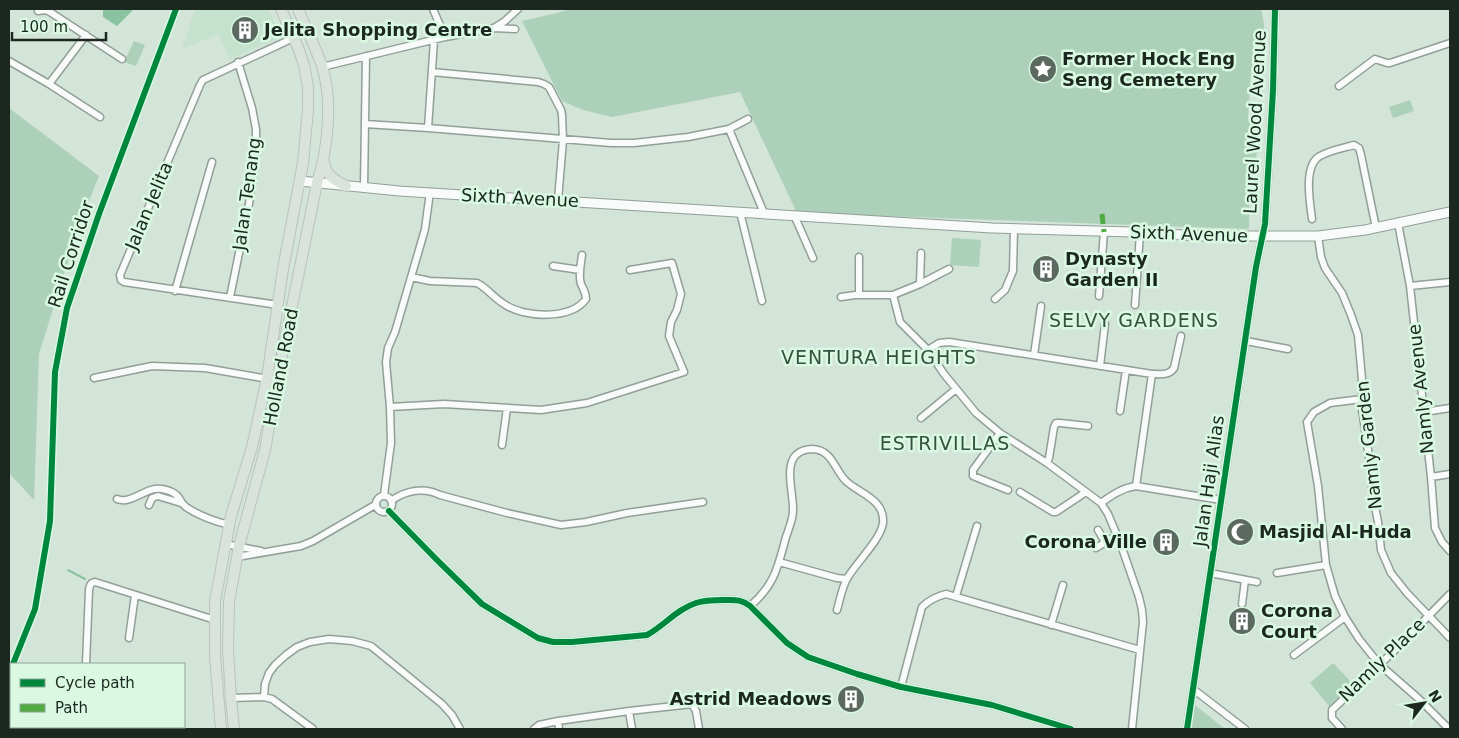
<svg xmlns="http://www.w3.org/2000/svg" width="1459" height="738" font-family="'DejaVu Sans',sans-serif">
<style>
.built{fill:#c5e2cf}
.green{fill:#acd0b9}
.water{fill:#8ac3a0}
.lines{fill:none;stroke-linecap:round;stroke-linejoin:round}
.stream{stroke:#8ac3a0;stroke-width:2}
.street-casing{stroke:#929f97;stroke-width:9}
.secondary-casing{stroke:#929f97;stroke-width:11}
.primary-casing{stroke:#b9c2bc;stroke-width:12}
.street{stroke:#f8fbf9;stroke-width:6}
.secondary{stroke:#f8fbf9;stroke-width:9}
.primary{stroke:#dae2dc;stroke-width:10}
.quiet{stroke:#52aa43;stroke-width:5;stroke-dasharray:10 5;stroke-linecap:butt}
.cycleway-casing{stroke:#d9f9e3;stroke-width:9}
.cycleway{stroke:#00873e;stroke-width:6}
.labels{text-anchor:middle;stroke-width:5;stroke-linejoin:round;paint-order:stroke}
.poi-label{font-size:18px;font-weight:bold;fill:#1b271f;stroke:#d9f9e3;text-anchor:start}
.street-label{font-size:18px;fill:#1b271f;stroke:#d9f9e3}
.neighbourhood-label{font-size:19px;letter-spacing:1px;fill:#365140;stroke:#d9f9e3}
</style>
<rect width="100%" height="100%" fill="#d3e4d9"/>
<path class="built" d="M195 9H268L281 37 230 59 219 34 182 49Z"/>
<path class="green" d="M571 9H1261L1264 24 1262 61 1251 71 1248 118 1258 123 1259 133 1256 159 1250 161 1249 229 797 213 740 92 612 117 583 110 562 101 522 21 557 13Z
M134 41 145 45 136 66 124 62Z
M1410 100 1414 111 1393 118 1389 107Z
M9 108 99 176 80 223 39 354 34 500 9 473Z
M952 238 981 240 979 267 950 265Z
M1333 663 1355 686 1332 710 1310 683Z
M1195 705 1224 728 1223 729H1192Z"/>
<path class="water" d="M103 9H134L117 26 103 17Z"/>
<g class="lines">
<path class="stream" d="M68 570 85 579"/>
<g class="street-casing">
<path id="street" d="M433 9 445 37
M38 11 46 10 50 12 122 59
M494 28 505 21 518 9
M9 61 49 84 100 117
M322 67 445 37 494 28 515 29
M432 72 538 82 544 84 549 87 561 110 562 115 563 140 558 200
M49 84 86 35
M1339 86 1375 59 1387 63H1390L1450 43
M365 124 428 128 611 143H634L688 137 729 129 748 119
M428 128 434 40
M729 129 764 213
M364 187 366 56
M740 212 762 301
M794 215 813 258
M1312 219C1310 203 1303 165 1320 156 1330 150 1343 148 1354 145L1359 148 1361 155 1376 228
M1398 223 1410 286 1431 477 1435 528 1442 542 1450 551
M1318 236 1321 257 1325 268 1342 293 1351 315 1358 335 1362 379V409L1370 464 1373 496 1378 522 1381 550 1391 573 1407 593 1450 638
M553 266 580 270
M411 277 430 281 477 283C487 288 494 298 504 304 524 318 571 320 586 299 586 292 583 289 581 284 578 275 581 264 582 255
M920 284 921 253
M1410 286 1450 282
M175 291 212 162
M859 295V257
M893 295 900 322 928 350 944 374 976 413 1000 433 1047 463 1101 503 1108 514 1121 545 1139 597 1142 610 1143 622 1132 729
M1099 296 1104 232
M230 297 249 204 256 154V129L252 108 238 62
M841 297 855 295H893L920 284 949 269
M995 299 1005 290 1013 271 1014 229
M278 305 124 282 121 280 120 275 200 85 203 80 287 41 293 36
M1135 305 1140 233
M1246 341 1288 349
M928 350 939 343 949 342 1152 374C1160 374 1169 376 1174 368L1181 336
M1034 355 1041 306
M1100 366 1105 324
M94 378 152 366 205 368 268 379
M1362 399 1330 403 1314 412 1307 422 1318 486 1326 565 1335 596 1345 617 1359 639 1379 664 1419 699 1449 729
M390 407 444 404 541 410 587 403 684 372 669 336 671 322 677 310 681 294 672 263 630 270
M1120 411 1126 370
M1424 412 1450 408
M921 418 956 389
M1000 433 973 470V476L1008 490
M502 445 507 408
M1047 463 1049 458 1054 427 1056 423H1060L1088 426
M1431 477 1450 474
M1136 486 1152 374
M1020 492 1053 512H1056L1086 492
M384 495 391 443 390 407 386 362 388 348 395 332 421 243 425 229 430 192
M376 504a8 8 0 1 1 16 0a8 8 0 1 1-16 0Z
M117 499C132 505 146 486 162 489 168 490 175 492 179 498 181 501 182 504 186 507 199 516 214 521 229 525
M391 501C406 490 424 487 440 495L507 513 561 525 586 522 627 513 703 502
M1101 503C1112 495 1122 488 1136 486L1221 500
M149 505 152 498 158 496 181 503
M389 511 437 560 482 604 538 638 553 642H572L647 635C664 626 677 609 696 603 705 600 715 600 724 600 735 600 741 599 750 606L787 643 808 657 857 674 901 687 992 705 1071 729
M1098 530 1105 542
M225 544 261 551
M1096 548 1117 535
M237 557 301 546 313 541 375 505
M779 562 837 578 847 579
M1210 573 1257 582
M1277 573 1326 565
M956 596 977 526
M1242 604 1245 580
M750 606C775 585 778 566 786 537 789 528 793 519 793 511 794 496 784 466 796 455 800 451 807 449 813 449 833 450 835 472 847 482 861 494 885 500 883 523 881 539 857 562 848 577 842 586 840 600 837 610
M1051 625 1063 585
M129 638 135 595
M1294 655 1345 617
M86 664 89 590C90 585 90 583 95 582L215 620
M901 687 922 607C928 601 938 596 946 594L1140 650
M1193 689 1245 729
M264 697 265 684 269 673 275 665 286 655 297 647 310 642 329 639 352 641 371 646 442 704 452 715 460 729
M231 698 264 697 272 699 313 729
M629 711 632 729
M558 721 559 729
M82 729V727
M130 729V727
M534 729 539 725 558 721 629 711 692 704 696 711 699 729
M1187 729 1256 267 1265 224 1273 90 1275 9
M1342 729 1332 718V710L1395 650 1450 594"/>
</g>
<g class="secondary-casing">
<path id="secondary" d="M300 181 399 191 992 228 1132 232 1200 236H1318L1365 230 1450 212"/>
</g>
<g class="primary-casing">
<path id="primary" d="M324 162C326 176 335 180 346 186
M221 729 215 656V601L231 516 252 447 267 378 283 269 303 163 308 110V87L304 65 299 50 281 9
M234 729 231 698 228 649 229 602 239 546 265 450 277 380 317 183C328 149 333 100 322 66 315 46 306 28 298 9"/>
</g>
<use href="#street" class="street"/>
<use href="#secondary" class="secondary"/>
<use href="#primary" class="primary"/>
<path class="quiet" d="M1102 214 1104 232"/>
<g class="cycleway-casing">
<path id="cycleway" d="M389 511 437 560 482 604 538 638 553 642H572L647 635C664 626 677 609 696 603 705 600 715 600 724 600 735 600 741 599 750 606L787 643 808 657 857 674 901 687 992 705 1071 729
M13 664 35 609 50 521 55 372 67 308 99 214 176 9
M1187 729 1256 267 1265 224 1273 90 1275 9"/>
</g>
<use href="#cycleway" class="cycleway"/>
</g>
<defs>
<g id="building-disc" transform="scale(1.4375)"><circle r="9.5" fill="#5b6960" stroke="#d9f9e3"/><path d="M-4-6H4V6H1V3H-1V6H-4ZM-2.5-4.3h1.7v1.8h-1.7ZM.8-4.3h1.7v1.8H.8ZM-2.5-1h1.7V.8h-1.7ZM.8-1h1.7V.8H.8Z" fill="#fff"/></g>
<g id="sight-disc" transform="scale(1.4375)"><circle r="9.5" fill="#5b6960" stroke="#d9f9e3"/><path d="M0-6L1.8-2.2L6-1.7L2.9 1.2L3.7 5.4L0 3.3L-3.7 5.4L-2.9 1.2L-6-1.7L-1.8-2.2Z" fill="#fff"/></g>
<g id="mosque-disc" transform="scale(1.4375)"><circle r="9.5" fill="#5b6960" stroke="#d9f9e3"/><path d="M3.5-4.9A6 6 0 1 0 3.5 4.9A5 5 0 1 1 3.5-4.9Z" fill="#fff"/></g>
</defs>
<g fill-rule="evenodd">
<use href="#building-disc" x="245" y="30"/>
<use href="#sight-disc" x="1043" y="69"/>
<use href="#building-disc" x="1046" y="269"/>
<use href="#mosque-disc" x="1240" y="532"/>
<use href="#building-disc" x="1166" y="542"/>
<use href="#building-disc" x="1242" y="621"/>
<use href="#building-disc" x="851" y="699"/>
</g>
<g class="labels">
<g class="poi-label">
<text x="264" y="36">Jelita Shopping Centre</text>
<text x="1062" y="65">Former Hock Eng<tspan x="1062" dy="21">Seng Cemetery</tspan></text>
<text x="1065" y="265">Dynasty<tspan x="1065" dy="21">Garden II</tspan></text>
<text x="1259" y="538">Masjid Al-Huda</text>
<text x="1147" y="548" text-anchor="end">Corona Ville</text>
<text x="1261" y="617">Corona<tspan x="1261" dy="21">Court</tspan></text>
<text x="832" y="705" text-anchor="end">Astrid Meadows</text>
</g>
<g class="street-label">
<text transform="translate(1255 122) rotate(-87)" y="6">Laurel Wood Avenue</text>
<text transform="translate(247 194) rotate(-82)" y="6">Jalan Tenang</text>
<text transform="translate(520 198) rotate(3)" y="6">Sixth Avenue</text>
<text transform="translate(149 206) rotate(-67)" y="6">Jalan Jelita</text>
<text transform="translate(1189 234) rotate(2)" y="6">Sixth Avenue</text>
<text transform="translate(71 254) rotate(-72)" y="6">Rail Corridor</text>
<text transform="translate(281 367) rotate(-79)" y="6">Holland Road</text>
<text transform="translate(1421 389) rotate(-96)" y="6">Namly Avenue</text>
<text transform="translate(1369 445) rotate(-96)" y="6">Namly Garden</text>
<text transform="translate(1209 481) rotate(-82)" y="6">Jalan Haji Alias</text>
<text transform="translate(1382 660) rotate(-44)" y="6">Namly Place</text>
</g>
<g class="neighbourhood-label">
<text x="1134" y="327">SELVY GARDENS</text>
<text x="879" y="364">VENTURA HEIGHTS</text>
<text x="945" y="450">ESTRIVILLAS</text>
</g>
</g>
<rect width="1459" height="738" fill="none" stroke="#1b271f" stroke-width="20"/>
<rect x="10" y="663" width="175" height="65" fill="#d9f9e3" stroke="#8da595"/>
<rect x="20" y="679" width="25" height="8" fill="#00873e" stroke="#8da595"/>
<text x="55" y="688" font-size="15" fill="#1b271f">Cycle path</text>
<rect x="20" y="704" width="25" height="8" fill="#52aa43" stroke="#8da595"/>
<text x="55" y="713" font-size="15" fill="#1b271f">Path</text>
<g transform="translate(1424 703) rotate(59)" stroke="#d9f9e3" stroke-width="4" paint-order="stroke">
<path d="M0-4L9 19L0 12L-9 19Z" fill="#1b271f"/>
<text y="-8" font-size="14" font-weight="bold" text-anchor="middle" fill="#1b271f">N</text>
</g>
<path d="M12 32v8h94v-8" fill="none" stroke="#1b271f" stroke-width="2.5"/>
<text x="20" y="32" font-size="15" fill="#1b271f" stroke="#d9f9e3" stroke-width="4" paint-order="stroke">100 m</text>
</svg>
